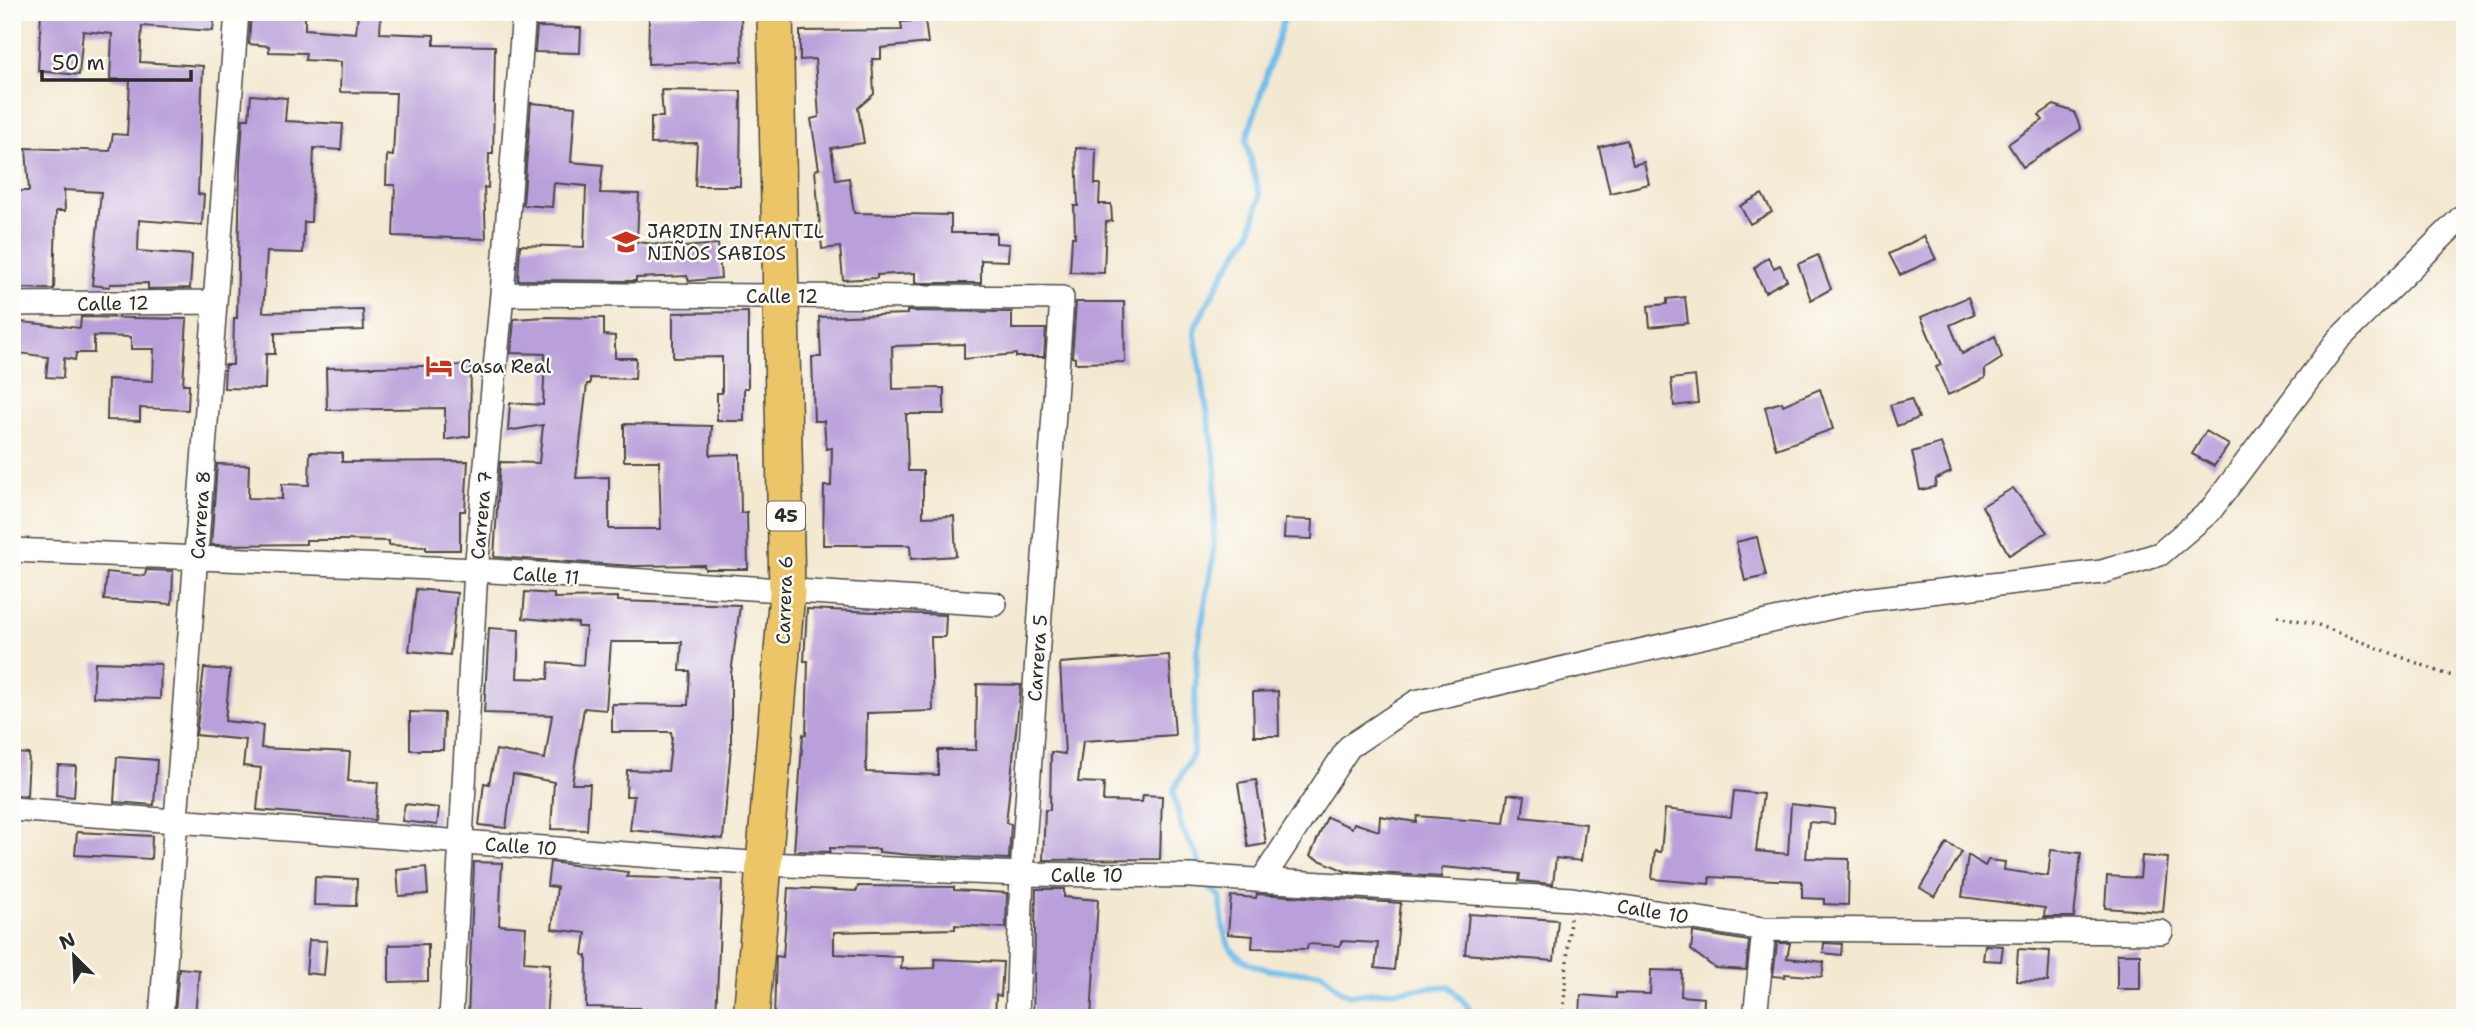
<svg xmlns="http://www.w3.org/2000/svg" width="2477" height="1030" font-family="'Shantell Sans',sans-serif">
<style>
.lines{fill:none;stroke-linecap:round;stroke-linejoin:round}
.stream{stroke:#70bdea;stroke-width:6}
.building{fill:#b9a0da}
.minor-casing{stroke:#494744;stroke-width:26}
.primary-casing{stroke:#494744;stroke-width:38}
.path{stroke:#494744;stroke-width:3.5;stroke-dasharray:2 5;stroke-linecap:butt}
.minor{stroke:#fff;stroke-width:23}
.primary{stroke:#edc569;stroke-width:35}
.labels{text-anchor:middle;stroke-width:5;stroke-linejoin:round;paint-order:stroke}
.shield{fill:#fdfcf7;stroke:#6a6a68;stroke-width:2}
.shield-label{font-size:18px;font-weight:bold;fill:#2b2b2b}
.poi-label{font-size:19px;fill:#2b2b2b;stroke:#fdfcf7;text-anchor:start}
.street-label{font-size:19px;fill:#2b2b2b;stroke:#fdfcf7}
</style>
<rect width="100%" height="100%" fill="#fdfcf7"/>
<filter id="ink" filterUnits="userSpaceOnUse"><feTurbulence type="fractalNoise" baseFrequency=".0143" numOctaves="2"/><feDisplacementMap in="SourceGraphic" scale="14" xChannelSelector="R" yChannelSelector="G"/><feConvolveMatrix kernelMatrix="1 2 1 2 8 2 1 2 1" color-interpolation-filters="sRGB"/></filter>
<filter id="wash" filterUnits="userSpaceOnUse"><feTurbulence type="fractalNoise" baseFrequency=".00686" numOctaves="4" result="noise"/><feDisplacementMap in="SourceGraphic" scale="28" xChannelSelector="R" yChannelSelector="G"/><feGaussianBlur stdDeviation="1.57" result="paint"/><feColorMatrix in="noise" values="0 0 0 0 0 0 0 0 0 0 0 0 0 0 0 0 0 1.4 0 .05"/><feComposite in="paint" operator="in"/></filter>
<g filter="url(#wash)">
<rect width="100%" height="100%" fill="#f3e8d0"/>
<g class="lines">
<path class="stream" d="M1202 871 1197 855 1182 829 1173 791 1193 754 1197 652 1213 559 1216 467 1194 329 1225 271 1251 232 1260 197 1246 141 1286 12
M1205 885 1220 896C1221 908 1222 922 1225 935 1236 975 1289 973 1321 972L1342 992 1350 995 1449 986 1478 1018"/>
</g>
<g id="blocks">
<path class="building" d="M41 12H215L213 31 142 26 140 62 203 66 198 194 204 195 202 225 139 220 138 251 192 255 190 288 148 289V283L110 284 109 287 92 285 101 192 64 190 65 211H56L54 289 12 288V191H29L26 148 110 151 113 134 127 135 130 80 110 79 112 34 83 31 79 75 38 71Z
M251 12H305V29L356 33 358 14 381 16 380 33 434 35V45L495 46 493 154H489L488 188 484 187 486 239 393 236 395 185H386L387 155 393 156 396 93 340 92 341 62 305 60 306 53 269 52V46L249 44Z
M741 12 742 61 648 64 649 16Z
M925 20 928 43 881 48V59H872L874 94 858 108 864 143 831 148 836 180 849 178 854 213 951 215V233H996V243L1009 244 1008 261 981 260V283H915V273L877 275V278L843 280 840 247 822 249 815 170 819 169 811 119 819 117 815 59 800 60V31L902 30 901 22Z
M537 27 581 28 580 53 535 52Z
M661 90 741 91 740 186H695L697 143 651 144V117H663Z
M251 95 287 98 285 121 343 124 341 150 314 148 311 222H304L303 253 267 252 263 312 363 310 364 330 275 333V354H266L265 389 224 388 225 365H233L234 318H237L240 164 243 119H249Z
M531 103 575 107 571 162 603 165 600 193 639 194 637 242 684 247 718 244 721 278 689 281 687 276 636 278V281L518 280 520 245 584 247 586 186 554 183 552 207 523 205Z
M2054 105 2074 112 2081 129 2023 167 2008 144 2043 120 2039 115Z
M1627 140 1633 165 1644 162 1649 184 1610 193 1599 147Z
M1076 148 1096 149 1095 184H1100L1099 204H1111L1112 221 1106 222 1104 273 1070 272 1072 237H1075L1074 206H1078Z
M1762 194 1772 212 1750 224 1740 206Z
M1924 236 1936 259 1900 275 1889 254Z
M1818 255 1831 289 1811 300 1798 264Z
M1768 257 1774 268 1780 265 1787 280 1765 292 1754 268Z
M1685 297 1688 323 1650 327 1648 306 1667 304V299Z
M1968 297 1974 314 1950 325 1962 354 1995 336 2002 358 1985 369V378L1948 395 1936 367 1941 365 1921 317Z
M1076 302H1124L1125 362 1075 363V358L1072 357Z
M907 311 1012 312V329H1046L1044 357H1016V354L964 359V344L892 346 893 389 944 388V414H906L908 471H923V517L954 516 956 556 911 559 910 545H823L824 486H831L832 448 826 449 824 421H814L812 357H821L819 317 907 314Z
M748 312V388H744V421H717V393H722V357L673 358V313Z
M81 317 187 319 183 384H189L188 410 140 408V421L107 420 108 379 153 381 154 349H131V337L94 336V353H76L75 360 64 358 63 378 46 377 48 357 12 352V321L80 328Z
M546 317 604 318V335L615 336V358H636L635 379 590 378V384H587L576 478 609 477V529H661L659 461H624V424L712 426 710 455 740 454 741 513 747 512 748 569H705L704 565 634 566 494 557 500 462 539 463 543 425 508 431 510 403 543 405 545 354 511 353 514 319Z
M471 365 470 436 445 440V408L327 410 326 368Z
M1695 376 1698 403 1674 406 1671 379Z
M1820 389 1833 429 1776 449 1765 407 1782 402 1783 405Z
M1911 399 1919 418 1897 426 1890 405Z
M2206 431 2229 445 2214 466 2192 454Z
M1941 443 1951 472 1936 479 1935 487 1920 490 1912 452Z
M310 452 342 453V462L468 461 465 511H460V550H426V547L389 545V541L340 540H306V544L211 545 217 464 249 465 248 498 282 499V484L309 485Z
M2013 488 2047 532 2009 555 1982 506Z
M1285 519 1313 520 1312 539 1284 538Z
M1757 537 1766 576 1745 581 1736 542Z
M146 570 173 571 172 604 104 600 107 572 145 576Z
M416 589 457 593 450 655 409 651Z
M525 592 554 594V598L618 597V601L740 605 731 674V746L723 839 630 830 634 796H626L627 770 668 771 672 737 671 732H612V704L688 705 690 671H680L682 642H611L606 710 584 708 572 784H590L587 830 551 829 554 782 513 774 506 828 479 825 484 783 489 784 496 750 545 759 552 715 484 713 489 628 519 630 517 678 548 679 549 662 583 665 586 627H578V623L523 618Z
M807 609 946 615 945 637H931L933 711 867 713 866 772 938 775V750H976L977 684 1021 685 1006 823 1011 824 1009 859 911 855 879 852V849L830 848V852L794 851 803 734 806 735 808 661H804Z
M1169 655 1175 735 1083 741 1078 782 1104 783 1103 801 1142 802 1143 795 1162 796 1160 859 1043 860 1045 810H1050L1051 752 1065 754 1060 663Z
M95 662 161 664 160 699 93 697Z
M204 668 230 670 225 721 263 725 261 748 350 752 348 781 378 782 375 820 257 810 261 768 243 766 246 740 196 735Z
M1278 691 1279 736H1254L1253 692Z
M410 712 444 713 443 750H410Z
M12 753 29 754 27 796 12 795Z
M117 757 157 760 154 805 114 802Z
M58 765 76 766 74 797 56 795Z
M1256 780 1266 844 1248 847 1238 783Z
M1734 791 1763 794 1756 851 1788 854 1791 804 1835 809 1834 824 1809 822 1806 858 1849 859 1848 905 1824 904V899L1802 898V881L1710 877 1709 884 1652 879 1655 851 1661 852 1665 809 1731 817Z
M1508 794 1525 796 1522 817 1586 824 1581 861 1556 858 1553 884 1519 881 1520 874 1442 867 1441 877 1345 871 1310 856 1327 817 1352 828 1354 823 1379 831 1380 816 1416 822 1417 816 1504 823Z
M405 804 439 808 437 825 402 821Z
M77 832 152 836 151 859 75 855Z
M1947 843 1962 852 1935 897 1920 888Z
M2051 850 2081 853 2074 917H2044L2045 908 1962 897 1968 855 1985 866 1988 860 2005 862 2004 870 2048 876Z
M2142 856 2168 858 2163 912 2105 908 2107 876 2140 878Z
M474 862 502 863 499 925 526 927 524 962 550 964 546 1018H468Z
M550 862 628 872 627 877 722 880 716 1018H640V1008L586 1007 587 956 583 955 586 933 552 929 557 887 547 886Z
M426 867 428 894 399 896 397 870Z
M315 877 357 879 356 906 314 905Z
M858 886 954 887V890L1007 893 1006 928 955 925V929L834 932V954L902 957 901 969 935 968V959L1003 962 1001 996 996 995 995 1018H774L776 956 783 957 788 888 857 891Z
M1036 889H1064V897L1098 900 1091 1018H1033Z
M1257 894 1401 903 1394 970 1375 968 1378 943 1341 941 1340 946 1308 944 1307 949 1252 948 1253 936 1228 934 1231 896 1256 898Z
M1469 914 1558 920 1554 961 1465 954Z
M1693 932 1749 941 1746 970 1715 968 1691 950Z
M309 940 327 941 324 975 306 973Z
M1777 943H1790L1787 958 1824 962 1822 977 1785 974V977L1773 976Z
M1824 943 1842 944 1841 955 1823 953Z
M428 944V981L389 982V945Z
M1985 945 2003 946 2001 961 1983 960Z
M2018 949 2050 951 2048 982 2016 981Z
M2117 954H2140V989H2117Z
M179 968 199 970 195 1015 175 1013Z
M1651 970 1682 971 1681 996 1704 998 1703 1018H1580L1581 995 1616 998V993L1650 994Z"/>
</g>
</g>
<g filter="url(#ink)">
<use href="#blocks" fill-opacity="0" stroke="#494744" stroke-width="2"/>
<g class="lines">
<g class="minor-casing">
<path id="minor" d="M502 294 1062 298 1022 874 1017 1018
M12 304 214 302
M12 550 476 570 995 604
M12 809 764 864 1022 874 1190 876 1572 899 1764 929 2161 932
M1262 880 1349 747 1416 702 1863 600 2102 572 2160 554 2210 511 2338 340 2465 214
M161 1018 237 12
M451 1018 476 570 502 294 524 12
M1755 1018 1764 929"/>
</g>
<g class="primary-casing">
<path id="primary" d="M751 1018 787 592 775 12"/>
</g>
<path class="path" d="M2277 616 2316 624 2448 675 2465 677
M1563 1018 1570 918"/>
<use href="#minor" class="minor"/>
<use href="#primary" class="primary"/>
</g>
</g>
<defs>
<g id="school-bare" transform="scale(2.1)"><path d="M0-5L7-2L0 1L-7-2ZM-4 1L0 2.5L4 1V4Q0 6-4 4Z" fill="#c8321e" stroke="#fdfcf7" stroke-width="2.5" paint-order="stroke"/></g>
<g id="hotel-bare" transform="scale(2.1)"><path d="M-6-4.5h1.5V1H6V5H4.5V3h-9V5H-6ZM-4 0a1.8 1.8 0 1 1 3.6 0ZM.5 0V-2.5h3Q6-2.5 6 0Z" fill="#c8321e" stroke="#fdfcf7" stroke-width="2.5" paint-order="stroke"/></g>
</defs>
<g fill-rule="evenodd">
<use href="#school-bare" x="626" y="242"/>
<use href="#hotel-bare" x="439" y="366"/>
</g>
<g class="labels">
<rect class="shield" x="767" y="501.5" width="38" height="29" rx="5"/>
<g class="shield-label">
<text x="786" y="522">45</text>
</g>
<g class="poi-label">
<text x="647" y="238">JARDIN INFANTIL<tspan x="647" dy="22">NIÑOS SABIOS</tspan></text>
<text x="460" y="373">Casa Real</text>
</g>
<g class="street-label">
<text x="782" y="303">Calle 12</text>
<text transform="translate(113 303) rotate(-1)" y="7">Calle 12</text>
<text transform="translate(200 515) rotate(-86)" y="7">Carrera 8</text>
<text transform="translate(481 515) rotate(-85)" y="7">Carrera 7</text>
<text transform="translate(546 575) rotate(4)" y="7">Calle 11</text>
<text transform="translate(784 600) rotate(-88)" y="7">Carrera 6</text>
<text transform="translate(1037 658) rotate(-86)" y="7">Carrera 5</text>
<text transform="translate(521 846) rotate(4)" y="7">Calle 10</text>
<text x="1087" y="882">Calle 10</text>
<text transform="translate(1653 911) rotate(9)" y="7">Calle 10</text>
</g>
</g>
<rect width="2477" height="1030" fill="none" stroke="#fdfcf7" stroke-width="42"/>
<g transform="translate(74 956) rotate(336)" stroke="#fdfcf7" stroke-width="5" paint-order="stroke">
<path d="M0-5L12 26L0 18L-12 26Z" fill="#2b2b2b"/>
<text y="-10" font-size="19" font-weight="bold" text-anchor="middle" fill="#2b2b2b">N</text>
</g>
<path d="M42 70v10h149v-10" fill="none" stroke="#2b2b2b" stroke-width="3.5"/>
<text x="52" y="70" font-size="21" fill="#2b2b2b" stroke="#fdfcf7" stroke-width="5" paint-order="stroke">50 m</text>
</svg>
